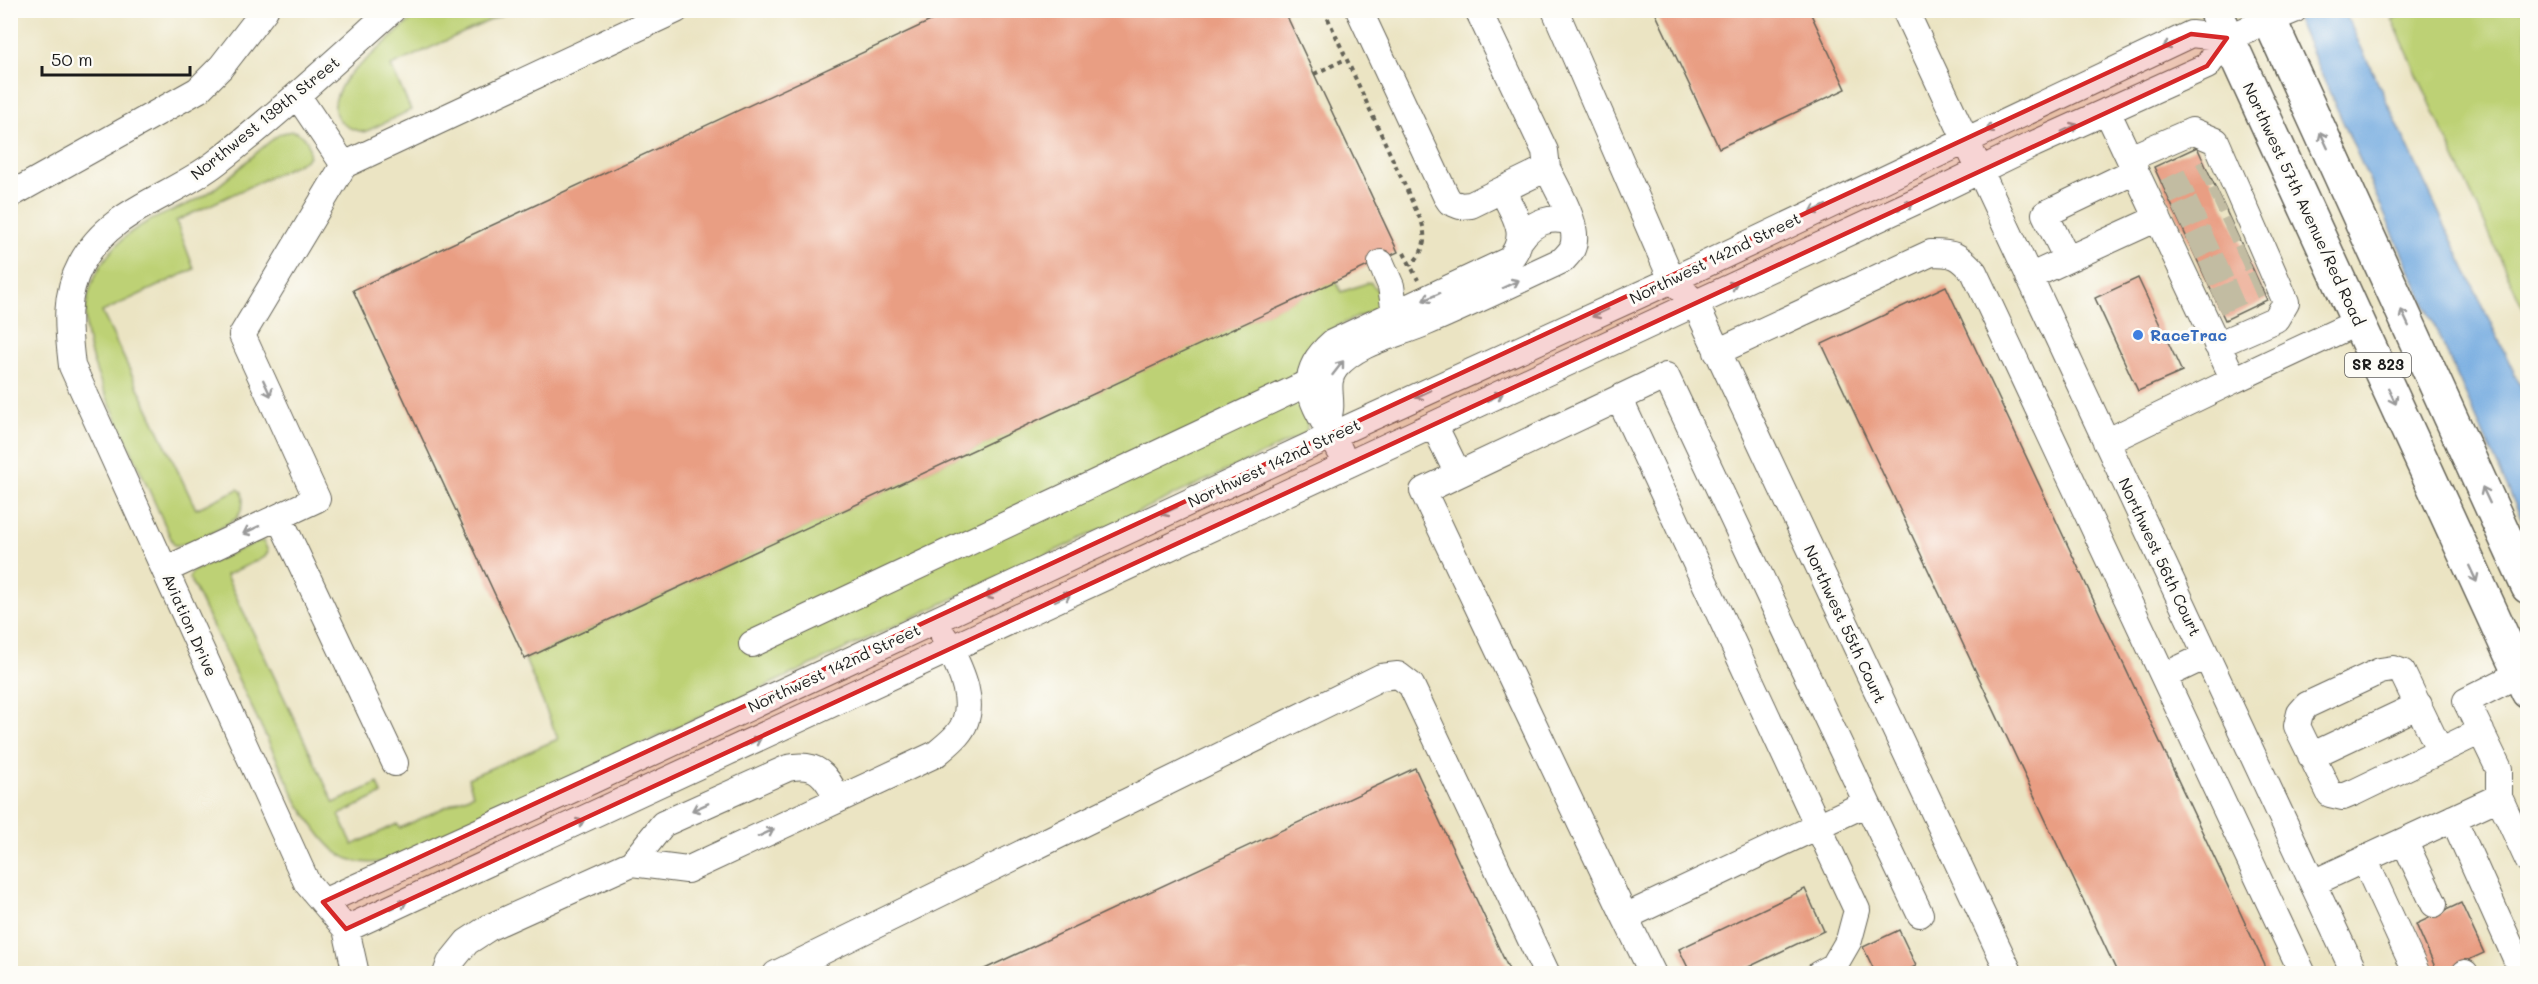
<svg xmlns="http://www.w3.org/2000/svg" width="2538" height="984" font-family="Mali,sans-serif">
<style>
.green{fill:#bdd174;stroke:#6c7648;stroke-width:1.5}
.water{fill:#6fa8df;stroke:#46627e;stroke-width:1.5}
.building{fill:#e99e83}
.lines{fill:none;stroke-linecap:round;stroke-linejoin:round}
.minor-tunnel{stroke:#c2bca2;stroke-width:26;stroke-dasharray:26 13;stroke-linecap:butt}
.minor-casing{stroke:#646256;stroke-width:28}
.major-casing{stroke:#646256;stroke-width:36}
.path{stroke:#646256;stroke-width:4;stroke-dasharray:4.5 4.5;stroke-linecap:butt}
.minor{stroke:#fff;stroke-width:26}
.major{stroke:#fff;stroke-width:33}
.oneway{stroke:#999}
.marked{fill:#d62828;fill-opacity:0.2;stroke:#d62828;stroke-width:4.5;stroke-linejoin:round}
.shop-dot{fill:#3f7fe0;stroke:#fdfcf7;stroke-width:2}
.labels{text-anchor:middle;stroke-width:6;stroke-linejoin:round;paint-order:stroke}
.shield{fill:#fdfcf7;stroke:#605f5e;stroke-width:1.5}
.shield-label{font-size:15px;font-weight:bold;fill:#1c1c1c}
.street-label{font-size:16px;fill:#1c1c1c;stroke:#fdfcf7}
.shop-label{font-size:16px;font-weight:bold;fill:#366cbe;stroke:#fdfcf7;text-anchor:start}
</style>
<rect width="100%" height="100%" fill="#fdfcf7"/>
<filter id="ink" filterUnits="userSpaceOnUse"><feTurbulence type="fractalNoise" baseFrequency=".0167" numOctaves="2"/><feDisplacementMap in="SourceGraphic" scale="12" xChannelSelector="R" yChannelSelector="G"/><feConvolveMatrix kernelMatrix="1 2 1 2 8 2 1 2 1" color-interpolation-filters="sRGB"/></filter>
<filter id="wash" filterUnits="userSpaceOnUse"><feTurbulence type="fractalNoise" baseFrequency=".008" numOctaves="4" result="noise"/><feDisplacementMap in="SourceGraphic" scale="24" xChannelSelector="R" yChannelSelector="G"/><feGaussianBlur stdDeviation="1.35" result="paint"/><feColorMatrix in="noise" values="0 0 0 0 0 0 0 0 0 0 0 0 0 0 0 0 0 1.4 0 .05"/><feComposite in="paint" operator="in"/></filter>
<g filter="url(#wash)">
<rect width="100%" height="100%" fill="#ebe4c3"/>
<path class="green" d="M2414 10 2527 11V317L2392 19Z
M421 11H510L391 66 411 110 365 132C329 126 328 104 347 77Z
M293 131C305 135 311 142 309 156L306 160 176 221 194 269 102 312 196 509 238 489 242 492C244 502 243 509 237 518 223 527 191 547 174 545 158 509 141 473 125 437 93 367 55 301 125 237 146 218 177 211 202 197 231 180 252 153 280 134 284 132 288 132 293 131Z
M1336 280 1341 292 1370 282 1377 290 1379 303 1374 310C1358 318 1329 327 1316 339 1301 353 1294 380 1301 399 1305 411 1311 422 1305 434L396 859C340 874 326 844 298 803L189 577 193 571 256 542 263 541 268 551 265 557 226 575 334 803 378 783 382 794 339 815 353 845 397 824 400 828 473 794 468 778 558 739 525 659Z"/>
<path class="water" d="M2293 11H2344L2527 400V531Z"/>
<g id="blocks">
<path class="building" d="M954 10H1284L1398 252 525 659 353 290Z
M1654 10H1809L1846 89 1719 148Z
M2197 147 2267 300 2225 320 2154 167Z
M2138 278 2182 372 2138 391 2095 298Z
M1946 286 2269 974H2118L1822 344Z
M1415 768 1511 974H974Z
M1805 889 1824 931 1734 974H1691L1679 949Z
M2461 903 2484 953 2438 974 2416 924Z
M1899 930 1916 966 1899 974H1876L1863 947Z"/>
</g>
</g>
<g filter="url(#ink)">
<use href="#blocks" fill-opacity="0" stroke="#646256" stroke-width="1.5"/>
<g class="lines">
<path class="minor-tunnel" d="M2166 192 2208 173
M2178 219 2221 199
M2191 248 2234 228
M2204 275 2247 256
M2216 302 2259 283"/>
<g class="minor-casing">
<path id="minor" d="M1359 10 1446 196 1450 202 1460 206 1471 205 1547 168 1545 151 1478 10
M1555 10 1672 280 1695 303 2010 974
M1905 10 2355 974
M297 95 344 165 676 10
M2130 158 2192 131 2216 141 2286 302 2276 319 2217 345
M10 195 198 90 221 67 265 10
M1521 239C1533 221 1553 215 1572 223
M2067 259 2045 214 2135 171
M1381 263 1391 286 1395 313
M2029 277 2158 218
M1717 352 1931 253C1954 253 1959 255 1974 272L2303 974
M1666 376 1867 803 1625 917 1423 491Z
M2234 380 2358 322
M1619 398 1857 910 1849 940 1834 966 1819 974
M1327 420C1336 402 1322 384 1336 367 1359 341 1395 336 1425 323 1472 303 1517 281 1563 260 1566 256 1570 253 1572 249 1582 228 1556 188 1547 168
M1434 425 1458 474
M2106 442 2234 380 2107 111
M1340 451C1321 411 1287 382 1332 343L1509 260C1531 235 1514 215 1502 190
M279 517 395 763
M165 570 317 499 242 335 344 165
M752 644 1310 382
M2164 676 2206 656
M2440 751 2402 672 2393 669 2380 671 2307 705 2300 713 2297 726 2330 794 2343 797 2355 792 2481 731
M2311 756 2419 705
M2499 797V769L2466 701 2519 674
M1867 803 1920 914
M2453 818 2523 974
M2404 841 2434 904
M2364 859 2417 974
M632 863 687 870 936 754C943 748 951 742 957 735 982 707 958 664 944 637
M2313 883 2499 797 2528 860
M323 902 591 781 1333 435 1672 280 2191 34 2227 38 2294 10
M1625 917 1653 974
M346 929C874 688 1399 437 1927 196L2034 144 2207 66 2227 38
M2465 973V974
M356 974 346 929 307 883 72 366C68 331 63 297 81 264 110 209 171 198 217 162 277 115 334 62 392 10
M446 974 450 963 467 942 490 927 632 863 663 824 788 768C817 762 826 775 838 799
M776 974 1381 677 1398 675 1411 685 1547 974"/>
</g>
<g class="major-casing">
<path id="major" d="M2215 10 2528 692
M2265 10 2528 587"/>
</g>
<path class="path" d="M1324 10 1422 223C1427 239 1424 254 1410 265
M1314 74 1346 59
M1404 253 1418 280"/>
<use href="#minor" class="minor"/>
<use href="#major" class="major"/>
</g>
<defs><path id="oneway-shaft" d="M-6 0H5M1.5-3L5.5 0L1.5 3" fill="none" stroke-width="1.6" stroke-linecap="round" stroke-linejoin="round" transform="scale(1.5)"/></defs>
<g class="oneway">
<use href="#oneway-shaft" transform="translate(2171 44) rotate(155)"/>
<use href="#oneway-shaft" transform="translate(1994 127) rotate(155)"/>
<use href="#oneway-shaft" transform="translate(2070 128) rotate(-24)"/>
<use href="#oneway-shaft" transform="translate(2324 140) rotate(-115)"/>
<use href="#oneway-shaft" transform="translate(1906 206) rotate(-25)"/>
<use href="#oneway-shaft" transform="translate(1818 209) rotate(155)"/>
<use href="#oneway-shaft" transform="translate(1511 284) rotate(-25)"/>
<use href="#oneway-shaft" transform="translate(1729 287) rotate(-25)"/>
<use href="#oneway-shaft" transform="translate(1431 297) rotate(156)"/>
<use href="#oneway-shaft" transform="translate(1600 313) rotate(155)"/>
<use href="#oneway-shaft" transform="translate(2405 318) rotate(-115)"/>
<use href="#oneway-shaft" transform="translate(1338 368) rotate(-52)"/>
<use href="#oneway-shaft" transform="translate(267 388) rotate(65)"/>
<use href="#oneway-shaft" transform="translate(1423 394) rotate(155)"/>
<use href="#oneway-shaft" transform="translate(2392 396) rotate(65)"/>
<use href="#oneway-shaft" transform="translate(1495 397) rotate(-25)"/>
<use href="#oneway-shaft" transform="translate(2486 495) rotate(-115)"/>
<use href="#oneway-shaft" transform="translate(1169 511) rotate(155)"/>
<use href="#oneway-shaft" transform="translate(251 530) rotate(155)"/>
<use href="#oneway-shaft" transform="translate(2473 574) rotate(65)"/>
<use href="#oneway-shaft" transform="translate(993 594) rotate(155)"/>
<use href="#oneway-shaft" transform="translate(1063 597) rotate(-25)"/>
<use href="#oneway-shaft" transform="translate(753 742) rotate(-25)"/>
<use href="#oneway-shaft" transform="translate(700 807) rotate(156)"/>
<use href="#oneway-shaft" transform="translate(576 824) rotate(-24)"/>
<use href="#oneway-shaft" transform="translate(766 833) rotate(-25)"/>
<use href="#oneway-shaft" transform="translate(399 905) rotate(-25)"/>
</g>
</g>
<path class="marked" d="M2191 34 2227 38 2207 66 346 929 323 902Z"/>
<circle class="shop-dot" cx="2138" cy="335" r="6"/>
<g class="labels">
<rect class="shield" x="2345" y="353" width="66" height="24" rx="4.5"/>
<g class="shield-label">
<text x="2378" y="370">SR 823</text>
</g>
<g class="street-label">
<text transform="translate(265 118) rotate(-39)" y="6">Northwest 139th Street</text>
<text transform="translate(2304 204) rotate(65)" y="6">Northwest 57th Avenue/Red Road</text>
<text transform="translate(1715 258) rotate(-26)" y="6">Northwest 142nd Street</text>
<text transform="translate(1274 463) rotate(-25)" y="6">Northwest 142nd Street</text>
<text transform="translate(2160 557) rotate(65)" y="6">Northwest 56th Court</text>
<text transform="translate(1845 624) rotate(65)" y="6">Northwest 55th Court</text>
<text transform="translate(190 625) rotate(66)" y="6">Aviation Drive</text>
<text transform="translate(834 668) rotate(-25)" y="6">Northwest 142nd Street</text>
</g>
<g class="shop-label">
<text x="2150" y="341">RaceTrac</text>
</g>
</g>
<rect width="2538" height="984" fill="none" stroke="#fdfcf7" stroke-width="36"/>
<path d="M42 66v9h148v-9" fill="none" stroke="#1c1c1c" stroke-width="3"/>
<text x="51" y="66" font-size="18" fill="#1c1c1c" stroke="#fdfcf7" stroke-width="4.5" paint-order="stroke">50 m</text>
</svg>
